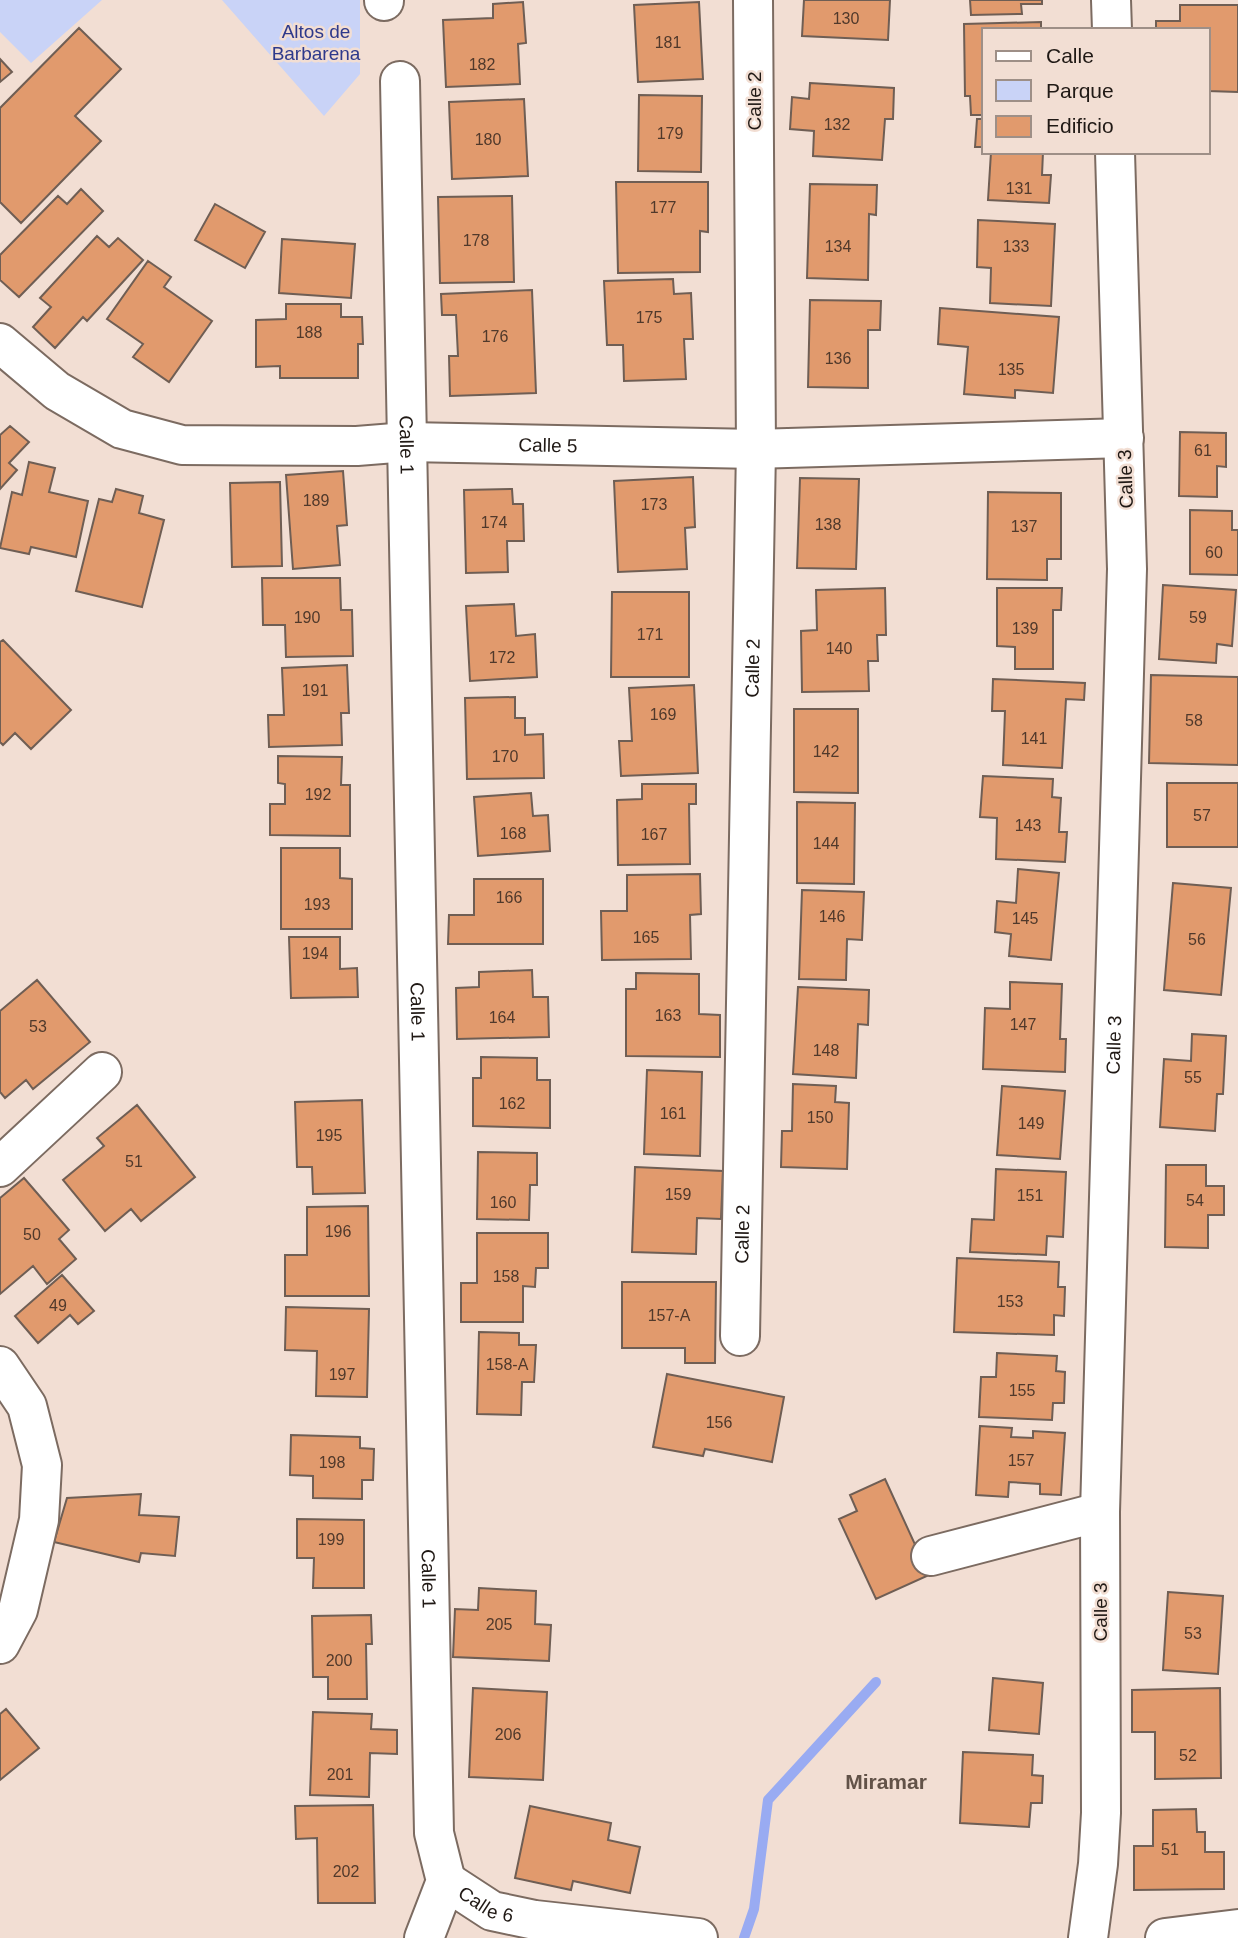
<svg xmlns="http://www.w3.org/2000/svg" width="1238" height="1938" font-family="Arial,sans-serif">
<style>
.green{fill:#c9d3f7}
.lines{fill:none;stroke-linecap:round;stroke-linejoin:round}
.stream{stroke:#99abf2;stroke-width:10}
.building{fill:#e19a6d;stroke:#6f5e54;stroke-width:2}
.street-casing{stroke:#7c6b61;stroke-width:42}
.street{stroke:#fff;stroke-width:38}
.labels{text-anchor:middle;stroke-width:5;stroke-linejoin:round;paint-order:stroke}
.number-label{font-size:16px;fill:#50392b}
.park-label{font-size:19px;fill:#2e398b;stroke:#f2ded3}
.street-label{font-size:19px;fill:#201915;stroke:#f2ded3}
.neighbourhood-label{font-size:21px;font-weight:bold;fill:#625248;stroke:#f2ded3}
</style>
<rect width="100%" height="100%" fill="#f2ded3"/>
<path class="green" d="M0 0H102L31 63 0 32Z
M222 0H360V74L324 116Z"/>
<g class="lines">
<path class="stream" d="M744 1938 754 1909 768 1800 876 1682"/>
</g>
<path class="building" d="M804 0H890L888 40 802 36Z
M970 0H1042V4H1021L1022 14 971 15Z
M523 2 526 43 518 44 520 84 446 87 443 20 493 18V4Z
M699 2 703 79 638 82 634 5Z
M1180 5H1238V92L1208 91V30H1156V21H1180Z
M1041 22V30H984V115H971L970 96H965L964 24Z
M79 28 121 69 75 116 101 141 21 223 0 202V108Z
M0 59 12 72 0 82Z
M810 83 894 88 893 119H885L882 160 813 156 814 131 790 129 792 97 809 99Z
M639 95 702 96 701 172 638 171Z
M524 99 528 176 452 179 449 102Z
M977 119H984V147H975Z
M991 152H1043L1042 175H1051L1049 203 988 200Z
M616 182H708V232L700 231V272L618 273Z
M810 184 877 185 876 215 869 214 868 280 807 278Z
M81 189 103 211 19 297 0 280V255L58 196 67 204Z
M512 196 514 282 440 283 438 197Z
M215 204 265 232 245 268 195 240Z
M978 220 1055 224 1051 306 990 303 991 268 977 267Z
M97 236 109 247 118 238 143 260 87 321 83 317 55 348 33 327 51 307 40 298Z
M282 239 355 244 351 298 279 293Z
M148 261 171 277 164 287 212 321 169 382 133 357 143 344 107 319Z
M673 279 674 294 691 293 693 339H684L686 379 624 381 623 345H607L604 281Z
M532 290 536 393 450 396 449 356H458L456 315H442L441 294Z
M810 300 881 301 880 330H868V388L808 387Z
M286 304H341V317H362L363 344H358V378H280V366L256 367V320L286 319Z
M940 308 1059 317 1053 393 1015 390V398L964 394 968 347 938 344Z
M10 426 29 442 9 463 17 470 0 489V435Z
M1180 432 1226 433V467L1217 466V497L1179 496Z
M29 462 55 468 49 492 88 501 76 557 31 547 29 554 0 548 12 492 22 495Z
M343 471 347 525 337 526 340 565 293 569 286 475Z
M693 477 695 527 685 528 687 569 618 572 614 481Z
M800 478 859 479 856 569 797 568Z
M280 482 282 566 232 567 230 483Z
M116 489 143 496 139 513 164 520 142 607 76 591 99 499 112 502Z
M512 489 513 504H523L524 541H507L508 572 466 573 464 490Z
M988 492 1061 493V559H1047V580L987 579Z
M1190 510 1232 511V530H1238V575L1190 574Z
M262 578H340L341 610H352L353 656 286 657 285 625H263Z
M1163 585 1236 590 1232 646 1217 644 1216 663 1159 659Z
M885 588 886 635H877L878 661H868L869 691 802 692 801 631 817 630 816 590Z
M997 588H1062L1061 610H1053V669H1015V647L997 646Z
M612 592H689V677H611Z
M514 604 516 636 535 634 537 677 470 681 466 606Z
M3 640 71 710 31 749 15 733 3 745 0 742V642Z
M347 665 349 713H341L342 745 269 747 268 715H284L282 668Z
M1151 675 1238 677V765L1149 763Z
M993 679 1085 683 1084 700 1066 699 1062 768 1003 765 1005 711H992Z
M694 685 698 773 621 776 619 741H632L629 688Z
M515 697V718H525V735L543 734 544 778 467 779 465 698Z
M794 709H858V793L794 792Z
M278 756 342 757 341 785H350V836L270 835V804H285V784L278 783Z
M983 776 1053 779 1052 797 1061 798 1059 832H1067L1065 862 996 859 997 818 980 817Z
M1167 783H1238V847H1167Z
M642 784H696V804H689L690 864 618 865 617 800 642 799Z
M531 793 533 816 548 815 550 851 478 856 474 797Z
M797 802 855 803 854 884 797 883Z
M281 848H340V878L352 879V929H281Z
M1018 869 1059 873 1051 960 1009 956 1011 934 995 932 997 901 1016 903Z
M700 874 701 914 690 915 691 959 602 960 601 911H627V875Z
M474 879H543V944H448L449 915H474Z
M1173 883 1231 888 1221 995 1164 990Z
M802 890 864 892 862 940 847 939 846 980 799 979Z
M289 937H340V969L357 968 358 997 291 998Z
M532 970 533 997H548L549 1037 457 1039 456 988 479 987V972Z
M636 973 699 974V1014L720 1015V1057L626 1056V989H636Z
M37 980 90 1042 33 1089 26 1080 5 1098 0 1092V1011Z
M1010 982 1062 984 1060 1039H1066L1065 1072 983 1069 985 1008 1010 1009Z
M798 987 869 990 868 1025 858 1024 856 1078 793 1074Z
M1192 1034 1226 1036 1223 1094H1217L1215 1131 1160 1127 1164 1059 1191 1061Z
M481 1057 537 1058V1080H550V1128L473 1126V1078H481Z
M647 1070 702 1072 700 1156 644 1154Z
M793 1084 836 1086 835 1102 849 1103 847 1169 781 1167 782 1131H792Z
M1002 1086 1065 1091 1060 1159 997 1155Z
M362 1100 365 1193 313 1194 312 1167H297L295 1102Z
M137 1105 195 1177 141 1221 131 1209 105 1231 63 1180 104 1146 97 1138Z
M478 1152 537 1153V1185H530L529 1220 477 1219Z
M1166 1165H1206V1186H1224V1215H1208V1248L1165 1247Z
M635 1167 723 1171 721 1219 697 1218 696 1254 632 1252Z
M996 1169 1066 1172 1063 1237 1047 1236 1046 1255 970 1252 972 1219 994 1220Z
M24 1178 69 1230 59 1239 76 1259 47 1284 33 1266 0 1294V1198Z
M368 1206 369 1296H285V1255H307V1207Z
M477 1233H548V1268H536L535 1287 523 1286V1322H461V1283H477Z
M957 1258 1059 1262 1058 1287H1065L1064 1316 1054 1315V1335L954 1332Z
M62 1275 94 1311 78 1324 70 1315 38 1343 15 1316Z
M622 1282H716L715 1363H685V1348H622Z
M286 1307 369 1309 367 1397 316 1396 317 1351 285 1350Z
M479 1332 519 1333V1345H536L534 1382H522L521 1415 477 1414Z
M997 1353 1057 1356 1056 1371 1065 1372 1064 1403H1053L1052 1420 979 1417 981 1377H996Z
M667 1374 784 1397 772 1462 705 1449 703 1456 653 1447Z
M980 1426 1012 1428 1011 1437 1033 1438V1431L1065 1433 1061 1495 1040 1494V1484L1009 1482 1008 1497 976 1495Z
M291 1435 360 1437V1448L374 1449 373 1480H362V1499L313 1498V1476L290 1475Z
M885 1479 929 1575 876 1599 839 1519 857 1511 850 1495Z
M141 1494 139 1515 179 1517 175 1556 141 1553 139 1562 54 1542 67 1498Z
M297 1519 364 1520V1588H313L314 1558H297Z
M479 1588 536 1591 535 1624 551 1625 549 1661 453 1657 455 1609 478 1610Z
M1168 1592 1223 1596 1218 1674 1163 1670Z
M371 1615 372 1644H366L367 1699H328V1677H313L312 1616Z
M993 1678 1043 1683 1039 1734 989 1730Z
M473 1688 547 1692 543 1780 469 1777Z
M1220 1688 1221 1778 1155 1779V1732H1132V1690Z
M6 1709 39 1748 0 1780V1714Z
M313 1712 372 1714 371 1729 397 1730V1754L370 1753 369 1797 310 1795Z
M963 1752 1033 1755 1032 1775 1043 1776 1042 1803H1031L1029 1827 960 1823Z
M373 1805 375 1903H318L317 1838 296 1839 295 1806Z
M530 1806 611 1823 608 1840 640 1847 630 1893 573 1881 571 1890 515 1878Z
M1196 1809 1197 1832H1205V1852H1224V1889L1134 1890V1846H1153V1810Z"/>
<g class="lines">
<g class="street-casing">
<g id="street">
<path d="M384 0V1"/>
<path d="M1111 0 1112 30"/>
<path id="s1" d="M400 81 434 1833 446 1881 424 1938"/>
<path id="s2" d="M0 343 57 391 122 429 182 445 357 446 407 442 756 449 1124 438"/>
<path d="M0 1167 102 1072"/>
<path id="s3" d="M740 1336 756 449 753 0"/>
<path d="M0 1366 27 1406 42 1465 39 1520 18 1610 0 1644"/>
<path d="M931 1556 1100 1512"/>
<path id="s4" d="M446 1881 492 1911 535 1920 698 1938"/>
<path id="s5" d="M1088 1938 1098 1864 1101 1813 1100 1512 1127 569 1115 152"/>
<path d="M1165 1938 1238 1929"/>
</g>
</g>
<use href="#street" class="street"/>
</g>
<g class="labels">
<g class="number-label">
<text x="846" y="24">130</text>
<text x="668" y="48">181</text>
<text x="482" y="70">182</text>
<text x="837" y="130">132</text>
<text x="670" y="139">179</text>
<text x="488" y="145">180</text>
<text x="1019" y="194">131</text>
<text x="663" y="213">177</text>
<text x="476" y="246">178</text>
<text x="838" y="252">134</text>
<text x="1016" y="252">133</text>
<text x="649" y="323">175</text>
<text x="309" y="338">188</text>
<text x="495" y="342">176</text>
<text x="838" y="364">136</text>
<text x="1011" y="375">135</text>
<text x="1203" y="456">61</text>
<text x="316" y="506">189</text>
<text x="654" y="510">173</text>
<text x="494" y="528">174</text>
<text x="828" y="530">138</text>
<text x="1024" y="532">137</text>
<text x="1214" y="558">60</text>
<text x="307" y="623">190</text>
<text x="1198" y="623">59</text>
<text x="1025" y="634">139</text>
<text x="650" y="640">171</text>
<text x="839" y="654">140</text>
<text x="502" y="663">172</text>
<text x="315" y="696">191</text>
<text x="663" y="720">169</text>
<text x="1194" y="726">58</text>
<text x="1034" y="744">141</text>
<text x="826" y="757">142</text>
<text x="505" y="762">170</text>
<text x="318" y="800">192</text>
<text x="1202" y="821">57</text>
<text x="1028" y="831">143</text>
<text x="513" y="839">168</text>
<text x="654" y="840">167</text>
<text x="826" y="849">144</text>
<text x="509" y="903">166</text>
<text x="317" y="910">193</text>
<text x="832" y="922">146</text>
<text x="1025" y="924">145</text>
<text x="646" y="943">165</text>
<text x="1197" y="945">56</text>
<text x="315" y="959">194</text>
<text x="668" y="1021">163</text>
<text x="502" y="1023">164</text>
<text x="1023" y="1030">147</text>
<text x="38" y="1032">53</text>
<text x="826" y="1056">148</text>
<text x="1193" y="1083">55</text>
<text x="512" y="1109">162</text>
<text x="673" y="1119">161</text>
<text x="820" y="1123">150</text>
<text x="1031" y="1129">149</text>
<text x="329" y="1141">195</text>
<text x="134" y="1167">51</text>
<text x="678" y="1200">159</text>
<text x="1030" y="1201">151</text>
<text x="1195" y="1206">54</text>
<text x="503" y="1208">160</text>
<text x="338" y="1237">196</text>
<text x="32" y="1240">50</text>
<text x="506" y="1282">158</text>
<text x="1010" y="1307">153</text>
<text x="58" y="1311">49</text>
<text x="669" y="1321">157-A</text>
<text x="507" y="1370">158-A</text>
<text x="342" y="1380">197</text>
<text x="1022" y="1396">155</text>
<text x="719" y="1428">156</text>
<text x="1021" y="1466">157</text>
<text x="332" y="1468">198</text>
<text x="331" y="1545">199</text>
<text x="499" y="1630">205</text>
<text x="1193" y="1639">53</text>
<text x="339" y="1666">200</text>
<text x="508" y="1740">206</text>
<text x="1188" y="1761">52</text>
<text x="340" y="1780">201</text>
<text x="1170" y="1855">51</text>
<text x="346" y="1877">202</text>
</g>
<g class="park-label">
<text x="316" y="38">Altos de<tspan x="316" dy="22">Barbarena</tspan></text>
</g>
<g class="street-label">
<text transform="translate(754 101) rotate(-90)" y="7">Calle 2</text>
<text dy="7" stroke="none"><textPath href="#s1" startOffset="364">Calle 1</textPath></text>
<text dy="7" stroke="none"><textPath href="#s2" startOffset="578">Calle 5</textPath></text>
<text transform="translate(1125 479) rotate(-92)" y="7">Calle 3</text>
<text dy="7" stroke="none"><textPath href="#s3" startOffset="668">Calle 2</textPath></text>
<text dy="7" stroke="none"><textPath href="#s1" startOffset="931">Calle 1</textPath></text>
<text dy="7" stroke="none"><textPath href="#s5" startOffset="894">Calle 3</textPath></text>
<text dy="7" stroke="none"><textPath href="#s3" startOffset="102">Calle 2</textPath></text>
<text dy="7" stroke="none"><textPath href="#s1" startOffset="1498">Calle 1</textPath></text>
<text transform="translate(1100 1612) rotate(-90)" y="7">Calle 3</text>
<text dy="7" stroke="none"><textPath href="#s4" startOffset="47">Calle 6</textPath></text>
</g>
<g class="neighbourhood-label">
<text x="886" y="1789">Miramar</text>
</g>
</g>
<rect x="982" y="28" width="228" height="126" fill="#f2ded3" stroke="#9e8f87" stroke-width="2"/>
<rect x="996" y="51" width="35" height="10" fill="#ffffff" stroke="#9e8f87" stroke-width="2"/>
<text x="1046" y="63" font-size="21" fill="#201915">Calle</text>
<rect x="996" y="80" width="35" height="21" fill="#c9d3f7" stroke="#9e8f87" stroke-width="2"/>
<text x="1046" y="98" font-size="21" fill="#201915">Parque</text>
<rect x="996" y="116" width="35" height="21" fill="#e19a6d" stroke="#9e8f87" stroke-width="2"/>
<text x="1046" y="133" font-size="21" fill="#201915">Edificio</text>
</svg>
